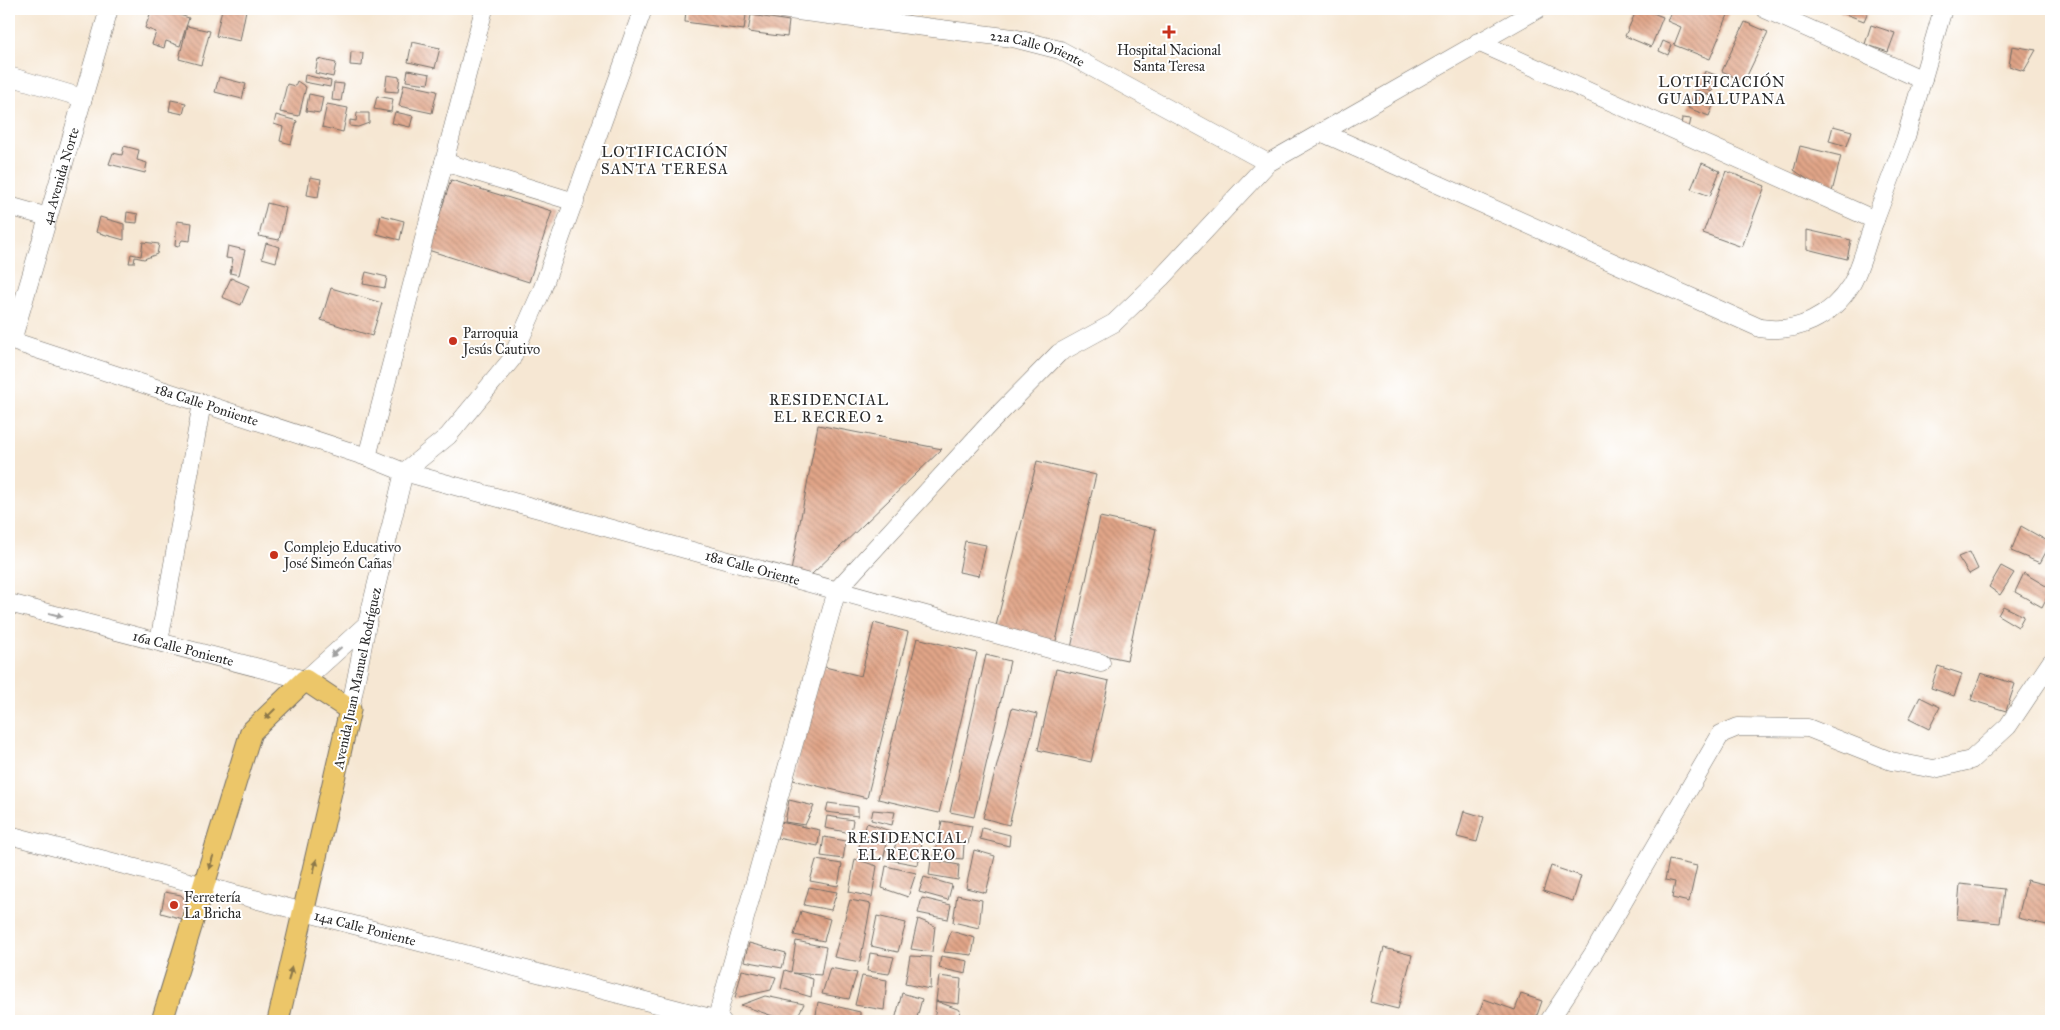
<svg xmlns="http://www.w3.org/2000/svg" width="2060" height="1030" font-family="'IM FELL Great Primer',serif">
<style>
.building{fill:url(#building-back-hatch)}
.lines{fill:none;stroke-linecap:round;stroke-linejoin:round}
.minor-casing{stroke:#726d66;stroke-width:19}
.major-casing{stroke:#726d66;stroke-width:23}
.minor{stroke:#fff;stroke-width:18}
.major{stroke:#ecc669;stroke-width:21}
.oneway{fill:#a0a0a0}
.oneway2{fill:#8c784a}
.poi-dot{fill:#c8321e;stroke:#fff;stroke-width:2}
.labels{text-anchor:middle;stroke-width:4;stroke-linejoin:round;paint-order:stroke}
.street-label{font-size:14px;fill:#2b2b2b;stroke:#fff}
.poi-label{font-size:14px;fill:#2b2b2b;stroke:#fff;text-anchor:start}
.neighbourhood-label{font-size:15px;letter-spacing:1px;fill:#2b2b2b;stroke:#fff}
</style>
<defs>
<pattern id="building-back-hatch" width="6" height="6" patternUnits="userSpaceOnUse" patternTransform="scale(1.25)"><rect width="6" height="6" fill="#e1a588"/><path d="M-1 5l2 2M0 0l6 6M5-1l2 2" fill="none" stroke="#b7876f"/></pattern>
</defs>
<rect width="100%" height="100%" fill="#fff"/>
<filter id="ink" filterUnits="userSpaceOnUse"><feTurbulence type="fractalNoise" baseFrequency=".02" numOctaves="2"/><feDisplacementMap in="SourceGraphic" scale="10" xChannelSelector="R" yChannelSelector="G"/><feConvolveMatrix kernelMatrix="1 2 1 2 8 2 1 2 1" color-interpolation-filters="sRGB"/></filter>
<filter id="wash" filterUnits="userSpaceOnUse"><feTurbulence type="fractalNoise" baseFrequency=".0096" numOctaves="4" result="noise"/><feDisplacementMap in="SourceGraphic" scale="20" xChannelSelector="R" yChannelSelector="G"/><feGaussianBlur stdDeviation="1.12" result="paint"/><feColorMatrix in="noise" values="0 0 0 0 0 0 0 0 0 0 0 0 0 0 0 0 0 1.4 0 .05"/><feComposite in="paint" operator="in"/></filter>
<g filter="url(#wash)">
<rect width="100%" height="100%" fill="#f6e7d3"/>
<g id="blocks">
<path class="building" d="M152 9H161L189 18 180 46 166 41 164 48 152 44 156 32 145 28Z
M222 9 246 10 240 41 216 36Z
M686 9 746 15 744 30 685 22Z
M869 9H882L881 17 869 15Z
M1637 9H1643L1663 17 1651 47 1625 36Z
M1672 9 1730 10 1710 59 1674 45 1681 27 1667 21Z
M1842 9H1869L1864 21 1840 12Z
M751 15 789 21 787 37 748 32Z
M1745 22 1768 32 1744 82 1722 71Z
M1871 25 1895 33 1888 52 1865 44Z
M187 26 210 31 201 65 179 59Z
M1663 41 1672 45 1668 55 1659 51Z
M412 42 440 48 435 68 408 62Z
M2012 46 2036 50 2024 71 2009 66Z
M351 52 363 53 362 66 350 65Z
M318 59 336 63 333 77 315 73Z
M408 70 430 74 428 84 406 81Z
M1705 71 1718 76 1712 92 1699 87Z
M305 75 331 81 330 87 304 82Z
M387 75 400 77 398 92 385 91Z
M219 77 246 84 242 99 215 92Z
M297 81 306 87 299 116 280 112 287 84 295 86Z
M334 83 344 84 341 101 332 100Z
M404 84 437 91 432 113 399 106Z
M1696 90 1716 98 1709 116 1688 108Z
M309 94 323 97 320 113 306 111Z
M377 96 393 99 391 112 374 109Z
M171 100 186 103 183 114 169 111Z
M327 104 348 108 343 132 322 127Z
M395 112 413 116 410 127 392 123Z
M357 113H369V123L358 127 350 126V120L356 121Z
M276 115 297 121 291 144 280 141 283 127 274 124Z
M1682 118 1691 119 1689 128 1681 127Z
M1833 126 1852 131 1847 146 1829 141Z
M124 146 139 150 137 160 147 163 145 173 109 164 113 153 122 155Z
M1800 146 1841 156 1831 196 1794 170Z
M1702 163 1720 171 1710 196 1691 189Z
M1726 171 1765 186 1742 247 1703 233Z
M310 177 321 179 318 197 307 195Z
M451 180 552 211 529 282 428 250Z
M267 203 286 208 279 240 259 236Z
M127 212 138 214 137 223 126 222Z
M381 215 404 221 400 240 377 234Z
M100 217 124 224V240L96 232Z
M177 221 192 223 190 241 182 240 178 247 175 246Z
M1807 230 1851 240 1847 259 1807 249Z
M143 242 159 244 157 254 144 259 135 257 134 263H129L131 254 141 256Z
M266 243 280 247 276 262 262 258Z
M228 246 245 250 239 275 230 273 233 259 226 258Z
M366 272 387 277 385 288 363 284Z
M231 278 249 286 241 305 222 297Z
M331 288 382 303 372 336 321 320Z
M818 425 942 449 811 575 791 571Z
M1037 461 1096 475 1055 645 995 630Z
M1100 517 1156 529 1127 660 1071 648Z
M2021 526 2051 543 2040 563 2011 551Z
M965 541 986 545 979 576 959 572Z
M1970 552 1978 569 1969 574 1958 557Z
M2001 566 2014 573 2000 595 1989 587Z
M2024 573 2051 589 2042 607 2015 592Z
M2003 606 2024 616 2018 627 1998 615Z
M874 623 908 632 867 798 793 780 821 666 861 676Z
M917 638 977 653 939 813 878 799Z
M986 655 1010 661 974 817 950 812Z
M1938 666 1962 674 1954 696 1931 688Z
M1056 669 1109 681 1091 762 1038 750Z
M1981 673 2015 684 2006 711 1971 700Z
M1920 697 1940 707 1929 729 1909 719Z
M1012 708 1037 714 1009 825 983 818Z
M789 800 814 806 805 825 785 822Z
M828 803 858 807V816L826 812Z
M873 810 895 812 892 825 871 820Z
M1464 811 1484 817 1477 842 1457 837Z
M827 816 853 820 851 833 825 828Z
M942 821 972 826 968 844H964L963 859 934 856Z
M780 822 820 830 818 846 777 838Z
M867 823 890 831 883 860 857 852Z
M982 828 1010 835 1009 846 980 839Z
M898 836 922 842 918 865 891 860Z
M824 837 846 841 843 859 821 856Z
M974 850 995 856 986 893 966 888Z
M855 859 877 866 872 897 849 892Z
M816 860 842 864 838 886 810 881Z
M931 860 959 865 958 880 929 875Z
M1669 860 1697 866 1689 902 1672 898 1675 882 1665 880Z
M886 866 916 873 908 897 882 888Z
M1551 866 1581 876 1573 901 1543 891Z
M924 877 952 885 948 900 919 892Z
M2027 880 2051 886V926L2018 918Z
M1960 884 2004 889 2000 923 1957 919Z
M809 887 837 892 831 910 804 905Z
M165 892 181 895 186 901 183 919 161 913Z
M957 895 982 900 979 928 953 922Z
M922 898 951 905 948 919 918 913Z
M850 900 871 904 860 962 834 957Z
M801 911 830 919 824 941 794 935Z
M877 916 906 923 898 952 871 946Z
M918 919 935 926 932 952 911 949Z
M951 931 975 938 972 955 944 952Z
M796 941 826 947 821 975 793 973 813 979 811 997 781 988 785 970 791 972Z
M749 943 786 953 782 968 744 961Z
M1384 948 1412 955 1398 1009 1370 1002Z
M870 953 894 957 889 974 867 971Z
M910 956 931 957 930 989 905 984Z
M941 956 968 961 966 974 939 968Z
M830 968 857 973 849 999 822 994Z
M742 970 776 977 771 990 735 998Z
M862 976 887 980 884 1010 855 1005Z
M939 976 961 979 959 1004 936 1001 960 1010 958 1021 935 1016 936 1001Z
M902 993 922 999 916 1021 895 1020Z
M1521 994 1542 1001 1535 1021H1484L1477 1018 1484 999 1515 1010Z
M765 996 804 1004 795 1021H787L741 1005Z
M818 1002 860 1012V1021H815Z"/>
</g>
</g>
<g filter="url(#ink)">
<use href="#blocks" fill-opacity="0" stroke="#726d66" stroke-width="1"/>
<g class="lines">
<g class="minor-casing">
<g id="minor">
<path id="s1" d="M781 9 1013 38 1060 50 1268 163"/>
<path d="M1765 9 1923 80"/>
<path d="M1478 42 1875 220 1905 140 1943 9"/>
<path d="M9 76 83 98"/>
<path d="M1321 132 1760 328C1797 334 1831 317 1851 285 1862 266 1867 240 1875 220"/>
<path d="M444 162 575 202"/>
<path d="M9 206 48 217"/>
<path id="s2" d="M9 340 367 457 404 472 1101 663"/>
<path id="s3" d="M12 341 109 9"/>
<path d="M367 457 484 9"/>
<path id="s4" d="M9 603 305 680 367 624"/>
<path d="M159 642 202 403"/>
<path d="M350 710 367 624 404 472 448 436 511 360 542 290 643 9"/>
<path id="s5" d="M9 835 722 1021"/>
<path d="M716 1021 837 590 989 424 1059 353 1114 323 1161 278 1268 163 1538 9"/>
<path d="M1549 1021 1593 954 1721 734 1738 727 1808 728 1891 761 1934 769 1971 760 2008 726 2051 662"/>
</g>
</g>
<g class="major-casing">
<path id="major" d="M162 1021 251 732 305 680 350 710 278 1021"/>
</g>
<use href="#minor" class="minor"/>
<use href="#major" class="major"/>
</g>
<defs><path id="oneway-solid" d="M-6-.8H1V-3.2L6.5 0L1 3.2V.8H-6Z" transform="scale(1.25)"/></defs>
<g class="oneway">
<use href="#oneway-solid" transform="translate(56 615) rotate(15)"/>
<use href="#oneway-solid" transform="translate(336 652) rotate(138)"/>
</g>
<g class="oneway2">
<use href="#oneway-solid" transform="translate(270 714) rotate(135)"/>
<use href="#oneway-solid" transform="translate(211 863) rotate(107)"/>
<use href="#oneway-solid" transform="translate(315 866) rotate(-77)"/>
<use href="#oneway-solid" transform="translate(290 974) rotate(-76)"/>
</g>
</g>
<g class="poi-dot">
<path d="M1166.5 24.5h5v5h5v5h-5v5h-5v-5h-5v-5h5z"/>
<circle cx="453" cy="341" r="5"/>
<circle cx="274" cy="555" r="5"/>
<circle cx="174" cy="905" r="5"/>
</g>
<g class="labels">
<g class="street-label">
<text dy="5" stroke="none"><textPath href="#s1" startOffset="260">22a Calle Oriente</textPath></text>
<text dy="5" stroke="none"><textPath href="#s3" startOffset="172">4a Avenida Norte</textPath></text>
<text dy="5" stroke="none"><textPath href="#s2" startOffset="208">18a Calle Poniiente</textPath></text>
<text dy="5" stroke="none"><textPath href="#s2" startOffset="778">18a Calle Oriente</textPath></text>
<text dy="5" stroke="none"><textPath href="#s4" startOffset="180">16a Calle Poniente</textPath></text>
<text transform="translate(357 678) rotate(-78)" y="5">Avenida Juan Manuel Rodríguez</text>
<text dy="5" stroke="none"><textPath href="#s5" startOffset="368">14a Calle Poniente</textPath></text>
</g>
<g class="poi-label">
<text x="1169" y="55" text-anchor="middle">Hospital Nacional<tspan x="1169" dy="16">Santa Teresa</tspan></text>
<text x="463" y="338">Parroquia<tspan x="463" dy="16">Jesús Cautivo</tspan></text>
<text x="284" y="552">Complejo Educativo<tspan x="284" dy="16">José Simeón Cañas</tspan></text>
<text x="184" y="902">Ferretería<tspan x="184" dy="16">La Bricha</tspan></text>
</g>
<g class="neighbourhood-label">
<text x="1722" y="87">LOTIFICACIÓN<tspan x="1722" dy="17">GUADALUPANA</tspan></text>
<text x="665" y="157">LOTIFICACIÓN<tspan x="665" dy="17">SANTA TERESA</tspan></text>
<text x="829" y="405">RESIDENCIAL<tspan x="829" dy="17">EL RECREO 2</tspan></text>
<text x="907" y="843">RESIDENCIAL<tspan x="907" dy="17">EL RECREO</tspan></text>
</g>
</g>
<rect width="2060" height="1030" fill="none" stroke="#fff" stroke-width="30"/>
</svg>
